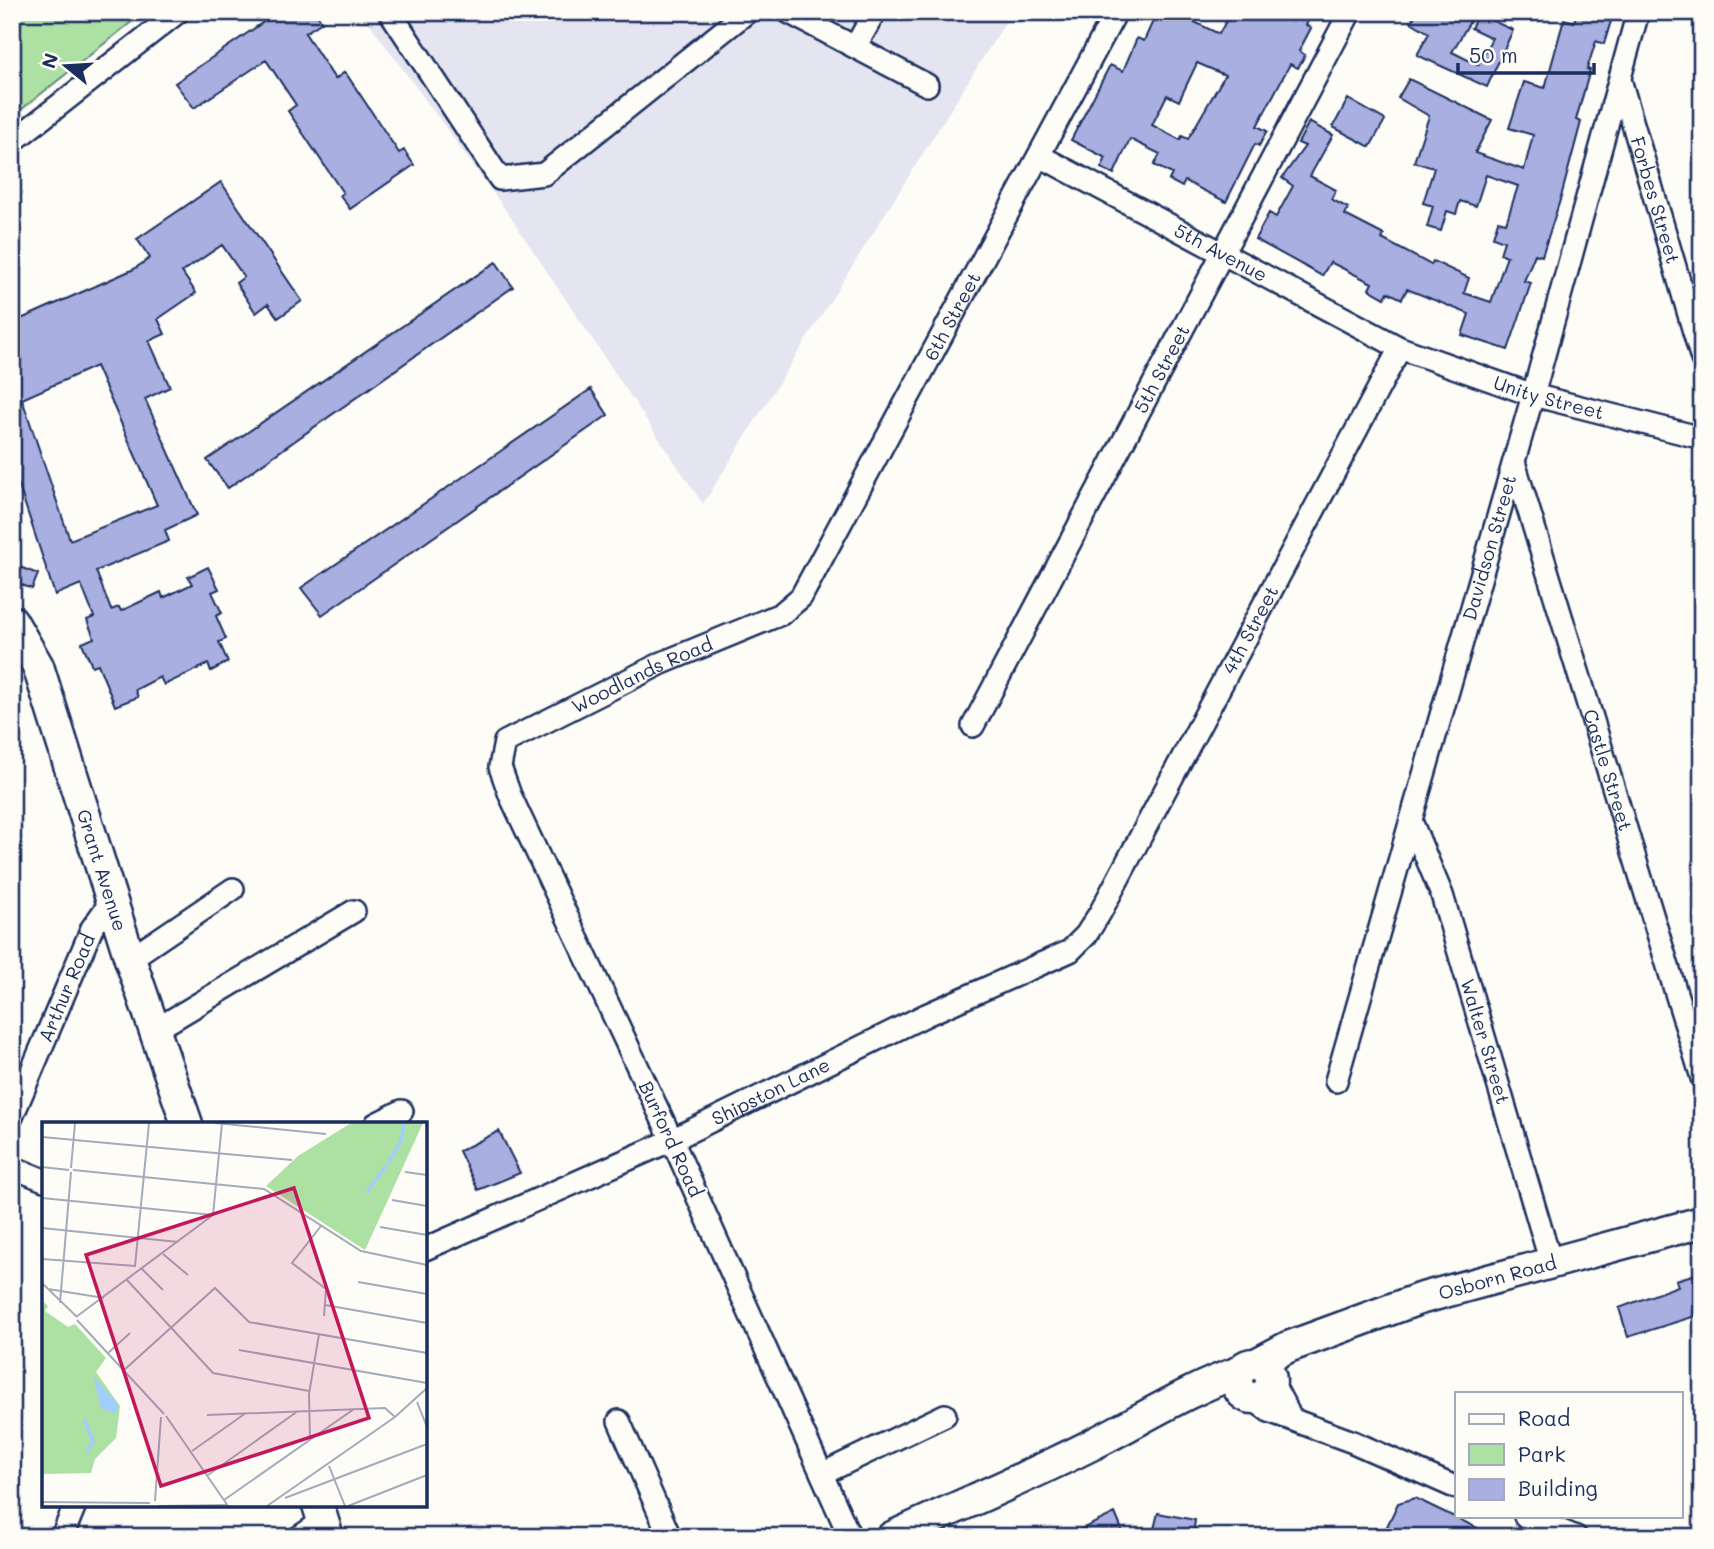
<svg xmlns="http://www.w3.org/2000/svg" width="1714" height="1549" font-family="Mali,sans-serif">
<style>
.built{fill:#e4e5f0}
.green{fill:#ace1a3;stroke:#648880;stroke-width:2}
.building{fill:#a9afe0;stroke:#1b2f5e;stroke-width:2;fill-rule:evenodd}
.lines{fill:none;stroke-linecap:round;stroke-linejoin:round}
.street-casing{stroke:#1b2f5e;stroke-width:26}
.secondary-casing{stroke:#1b2f5e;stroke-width:35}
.street{stroke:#fdfcf7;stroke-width:21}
.secondary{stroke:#fdfcf7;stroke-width:30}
.labels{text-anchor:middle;stroke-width:5;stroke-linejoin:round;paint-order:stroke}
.street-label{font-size:19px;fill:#1b2f5e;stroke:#fdfcf7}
.inset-river{fill:none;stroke:#a0cffb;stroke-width:3.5}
.inset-road{fill:none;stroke:#a3aaba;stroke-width:2}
.view{fill:#c2185b;fill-opacity:0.15;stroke:#c2185b;stroke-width:3.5}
.inset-edge{fill:none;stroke:#1b2f5e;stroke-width:3.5}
</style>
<rect width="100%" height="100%" fill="#fdfcf7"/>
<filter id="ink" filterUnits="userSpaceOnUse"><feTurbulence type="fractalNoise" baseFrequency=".0143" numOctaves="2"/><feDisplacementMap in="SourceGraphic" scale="14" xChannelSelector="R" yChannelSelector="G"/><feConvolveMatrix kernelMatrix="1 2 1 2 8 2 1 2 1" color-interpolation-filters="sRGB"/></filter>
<g filter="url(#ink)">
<path class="built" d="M361 12H1001L1008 18 703 504 505 209Z"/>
<path class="green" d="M12 12H144L12 117Z"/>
<path class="building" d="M278 12H315L322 22 305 33 335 79 345 72 399 153 404 150 414 165 350 209 340 195 343 193 288 111 296 105 266 60 194 108 175 83Z
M1157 12H1174L1219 34 1231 12H1313L1306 25 1311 28 1299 51 1305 55 1298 68 1290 64 1257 126 1267 131 1259 146 1255 144 1226 202 1185 181 1182 187 1169 180 1172 174 1154 165 1160 154 1130 139 1114 174 1101 168 1106 158 1071 140 1110 65 1123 71 1137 38 1144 41ZM1197 63 1225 75 1188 139 1182 136 1180 140 1152 125 1167 95 1179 101Z
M1417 12H1462L1472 18 1452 52 1478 65 1492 38 1471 28 1478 14 1513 30 1487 87 1417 55 1429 33 1411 22Z
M1577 12H1606L1604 18 1611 21 1604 44 1596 41 1587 69 1590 70 1576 120 1581 122 1561 197 1542 256 1535 254 1524 281 1531 283 1508 350 1462 335 1469 314 1407 289 1402 299 1388 292 1385 298 1369 289 1372 283 1330 262 1322 276 1255 239 1269 213 1276 217 1293 186 1282 178 1305 146 1298 143 1309 122 1333 135 1310 176 1336 190 1331 199 1348 208 1345 215 1384 235 1382 239 1431 265 1433 261 1469 278 1464 293 1491 302 1507 256 1500 254 1504 241 1493 237 1498 221 1506 223 1518 186 1486 175 1476 206 1460 201 1456 214 1447 211 1441 231 1427 227 1433 206 1423 203 1434 168 1414 162 1429 116 1398 98 1409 79 1492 120 1475 153 1524 170 1533 135 1509 128 1524 82 1545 88 1564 19 1574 22Z
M1348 99 1385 120 1370 147 1333 127Z
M221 182 302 301 278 318 268 304 256 313 236 283 244 277 222 245 182 272 196 293 158 319 165 334 149 341 170 387 145 399 197 515 165 530 169 541 96 571 111 610 119 607 121 611 161 592 163 598 192 584 188 577 208 567 219 589 212 592 222 613 216 616 226 639 219 642 228 662 211 671 208 664 164 685 160 677 135 690 138 697 115 706 98 664 92 666 82 643 94 638 87 620 94 617 81 584 55 595 12 465V323L134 269 150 258 137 239ZM96 366 157 505 70 540 22 399Z
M496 262 513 287 228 488 207 460Z
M591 389 608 415 322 615 301 588Z
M12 564 38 574 32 589 12 581Z
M499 1131 520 1173 478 1190 459 1151Z
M1702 1272V1314L1628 1337 1619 1308 1678 1286 1676 1280Z
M1415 1498 1496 1537H1382L1398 1503Z
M1115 1513 1125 1537H1065Z
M1158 1513 1195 1520 1193 1537H1152Z"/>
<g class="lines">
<g class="street-casing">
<g id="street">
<path d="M390 12 500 179 544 174 747 12"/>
<path d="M788 12 927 85"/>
<path d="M855 47 875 12"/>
<path id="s1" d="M1621 83 1702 359"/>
<path d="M12 142 178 12"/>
<path id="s2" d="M1040 156 1400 348 1533 395 1702 438"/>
<path id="s3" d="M1514 462 1702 1078"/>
<path id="s4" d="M973 726 1350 12"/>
<path id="s5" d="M1411 821 1442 895 1551 1263"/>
<path d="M130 959 233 889"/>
<path d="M155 1030 354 911"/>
<path id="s6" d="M1336 1081 1533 395 1638 12"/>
<path id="s7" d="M12 1117 92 928 112 900"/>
<path d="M376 1124 402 1111"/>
<path d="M12 1167 44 1180"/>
<path id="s8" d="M425 1249 672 1140 926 1015 1070 951 1086 935 1100 913 1400 348"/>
<path d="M1272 1382 1291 1418"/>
<path d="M1253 1399 1269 1411 1353 1442 1457 1488"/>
<path d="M619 1421 670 1537"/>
<path d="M822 1474 945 1415"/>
<path d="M1525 1516 1576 1537"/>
<path d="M62 1537 75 1505"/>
<path d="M299 1537 323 1521"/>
<path id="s9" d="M850 1537 672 1140 510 795 500 767 505 742 662 663 781 614 801 597 1116 12"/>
</g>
</g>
<g class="secondary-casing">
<g id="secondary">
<path id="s10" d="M12 621 38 666 130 959 187 1124"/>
<circle cx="1254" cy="1381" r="17"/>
<path id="s11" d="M1256 1364 1288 1347 1419 1299 1702 1222"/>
<path d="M318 1505 328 1537"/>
<path d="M892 1537C958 1506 1026 1478 1091 1445 1141 1420 1187 1390 1239 1372"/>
</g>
</g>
<use href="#street" class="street"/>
<use href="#secondary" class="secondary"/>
</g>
</g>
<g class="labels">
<g class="street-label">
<text dy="7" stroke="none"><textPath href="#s1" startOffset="122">Forbes Street</textPath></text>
<text dy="7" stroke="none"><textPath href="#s2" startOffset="205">5th Avenue</textPath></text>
<text dy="7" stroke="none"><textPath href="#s9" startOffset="1521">6th Street</textPath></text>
<text dy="7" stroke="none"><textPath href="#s4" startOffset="404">5th Street</textPath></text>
<text dy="7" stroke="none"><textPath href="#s2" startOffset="565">Unity Street</textPath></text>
<text dy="7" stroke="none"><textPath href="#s6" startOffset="555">Davidson Street</textPath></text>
<text dy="7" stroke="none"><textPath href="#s8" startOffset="1080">4th Street</textPath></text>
<text dy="7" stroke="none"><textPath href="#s9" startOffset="1024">Woodlands Road</textPath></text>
<text dy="7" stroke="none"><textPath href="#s3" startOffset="322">Castle Street</textPath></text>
<text dy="7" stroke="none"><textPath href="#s10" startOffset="266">Grant Avenue</textPath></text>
<text dy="7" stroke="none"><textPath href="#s7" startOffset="140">Arthur Road</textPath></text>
<text dy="7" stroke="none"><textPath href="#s5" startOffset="233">Walter Street</textPath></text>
<text dy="7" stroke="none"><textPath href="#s8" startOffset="380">Shipston Lane</textPath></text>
<text transform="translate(671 1139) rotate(65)" y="7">Burford Road</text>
<text dy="7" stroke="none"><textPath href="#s11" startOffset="257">Osborn Road</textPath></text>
</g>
</g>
<g transform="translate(42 1122)">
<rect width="385" height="385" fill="#fdfcf7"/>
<path d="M309 1H381L323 128 224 64 256 34ZM0 178 6 184 3 189 26 205 33 202 64 236 54 250 78 284 74 316 53 337 49 351 0 352Z" fill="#ace1a3"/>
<path d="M51 254 76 282 74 292 59 286Z" fill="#a0cffb"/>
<path class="inset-river" d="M346 41 359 19 362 1M325 70 345 43M42 297 51 319 45 330"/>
<path class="inset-road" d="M173 1 284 12M0 15 250 38M0 45 27 48M29 46 33 1M31 48 222 67 319 129 385 143M363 50 385 53M0 76 171 93M350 78 385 84M279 104 250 141 284 167 282 194M338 105 385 113M0 106 136 120M121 132 146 153M0 137 93 144 107 1M100 147 121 168M85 158 171 251 267 269M316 160 385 172M0 161 35 195M6 167 62 176M18 181 29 50M283 183 385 201M34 195 171 93 180 1M35 198 122 292M197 228 385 261M65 232 88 211M81 249 173 166 207 200 385 231M375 280 385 305M165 293 343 286 353 295M124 294 186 384M268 317 267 272 277 212M150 329 204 291M287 344 303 384M166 353 256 289M243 376 385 322M182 378 312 287M113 379 119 295M0 380 108 381M116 384 186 383M225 384 353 295 385 266M306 384 385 353"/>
<path class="view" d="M252 66 327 296 119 364 44 133Z"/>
<rect width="385" height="385" class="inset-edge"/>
</g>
<rect width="1714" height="1549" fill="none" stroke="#fdfcf7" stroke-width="42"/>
<rect x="21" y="21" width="1672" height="1507" fill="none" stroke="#1b2f5e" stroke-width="2.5" filter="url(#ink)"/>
<rect x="1455" y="1392" width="228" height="126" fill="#fdfcf7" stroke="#a3aaba" stroke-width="2"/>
<rect x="1469" y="1414" width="35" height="10" fill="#fdfcf7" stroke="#a3aaba" stroke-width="2"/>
<text x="1518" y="1426" font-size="21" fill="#1b2f5e">Road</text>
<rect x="1469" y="1444" width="35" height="21" fill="#ace1a3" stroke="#a3aaba" stroke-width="2"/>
<text x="1518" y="1462" font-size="21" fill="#1b2f5e">Park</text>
<rect x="1469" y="1479" width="35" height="21" fill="#a9afe0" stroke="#a3aaba" stroke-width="2"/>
<text x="1518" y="1496" font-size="21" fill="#1b2f5e">Building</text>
<g transform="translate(66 66) rotate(288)" stroke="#fdfcf7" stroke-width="5" paint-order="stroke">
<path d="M0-5L12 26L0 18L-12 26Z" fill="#1b2f5e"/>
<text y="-10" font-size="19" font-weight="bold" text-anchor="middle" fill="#1b2f5e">N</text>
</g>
<path d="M1458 63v10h136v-10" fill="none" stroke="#1b2f5e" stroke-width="3.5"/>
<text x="1469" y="63" font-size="21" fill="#1b2f5e" stroke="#fdfcf7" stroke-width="5" paint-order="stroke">50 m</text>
</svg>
